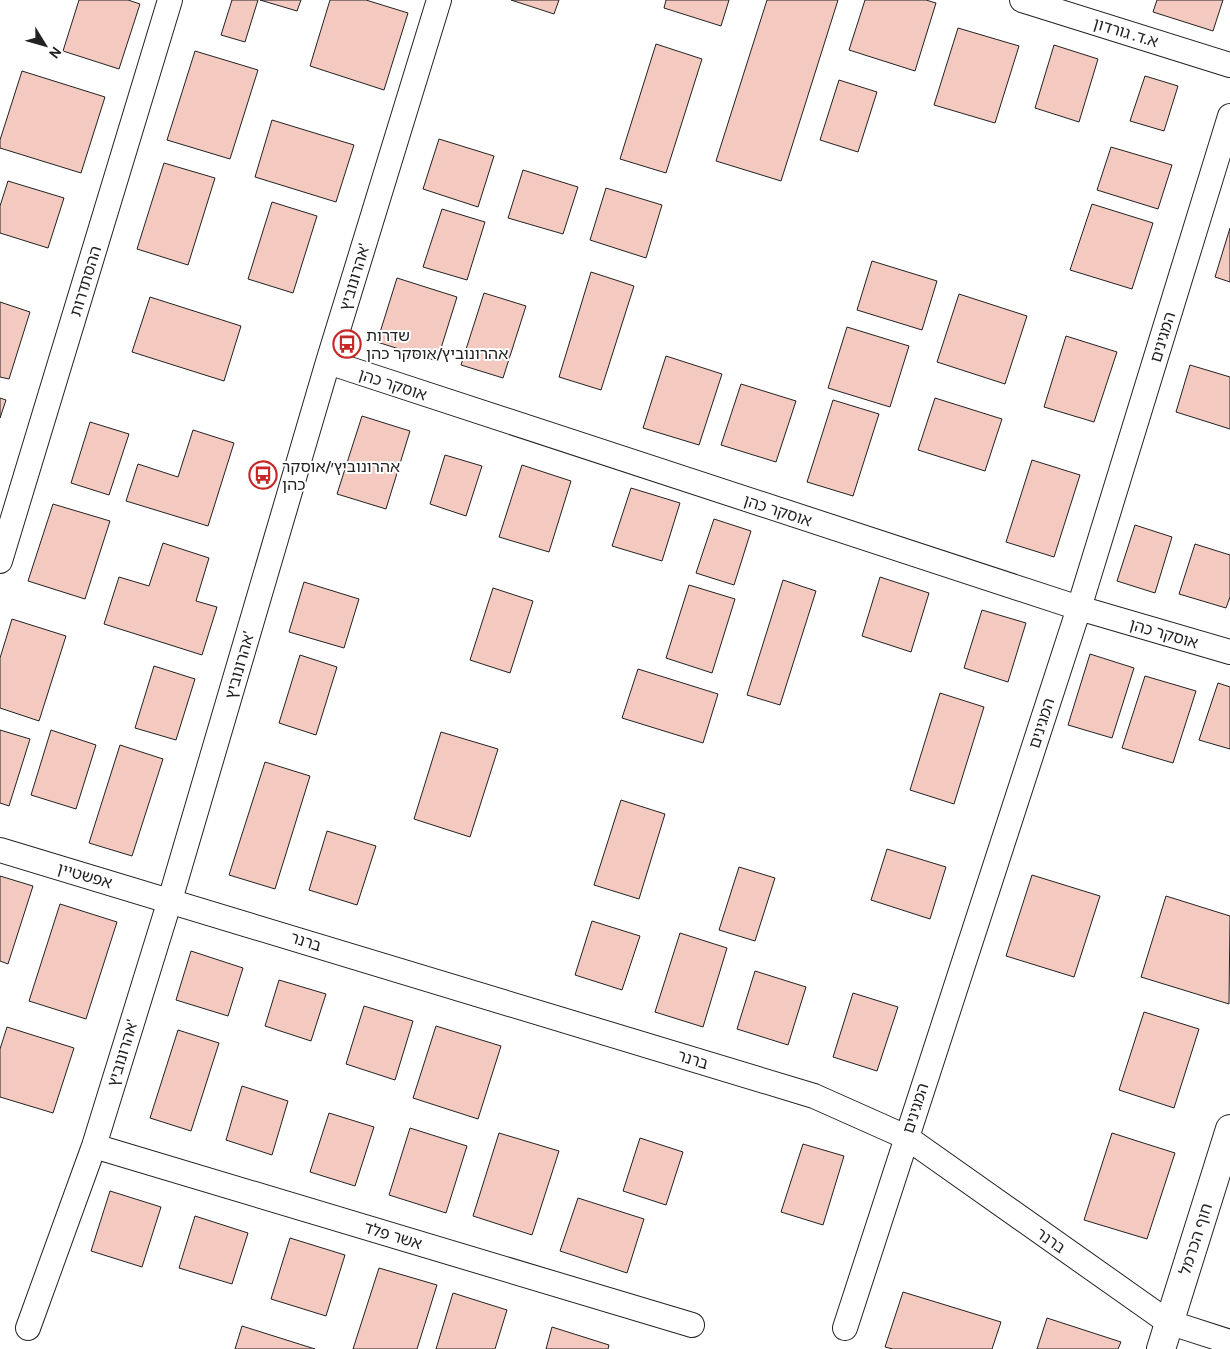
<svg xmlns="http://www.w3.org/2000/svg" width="1230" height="1349" font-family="Cabin,'Noto Sans Hebrew',sans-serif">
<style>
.building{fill:#f3c9c0;stroke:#222}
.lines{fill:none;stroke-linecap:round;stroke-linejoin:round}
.street-casing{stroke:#222;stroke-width:26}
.secondary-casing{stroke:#222;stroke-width:30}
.street{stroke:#fff;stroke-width:24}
.secondary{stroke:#fff;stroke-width:28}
.labels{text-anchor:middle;stroke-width:4;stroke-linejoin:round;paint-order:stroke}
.street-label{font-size:16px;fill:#222;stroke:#fff}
.poi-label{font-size:16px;fill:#222;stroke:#fff;text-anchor:start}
</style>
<rect width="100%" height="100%" fill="#fff"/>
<path class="building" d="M79 0H128L140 4 119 69 63 51Z
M232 0H258L245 42 221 35Z
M260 0H301L297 11Z
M330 0H366L408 13 384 90 310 66Z
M511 0H559L554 14Z
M666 0H729L721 26 664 8Z
M767 0H838L781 181 716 161Z
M865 0H926L936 3 915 71 849 50Z
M1157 0H1223L1213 31 1153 12Z
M958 28 1019 46 995 123 934 105Z
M656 44 702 59 666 173 620 159Z
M1054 45 1098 59 1079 122 1035 108Z
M195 51 258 70 230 159 167 140Z
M22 71 105 97 81 173 0 148V140Z
M1145 76 1178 86 1164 131 1130 121Z
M839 80 877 92 858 152 820 140Z
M272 120 354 145 336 202 255 177Z
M439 139 494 156 478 207 423 189Z
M1111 147 1172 165 1158 209 1097 190Z
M164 163 215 178 188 265 137 249Z
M523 170 578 187 563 234 508 218Z
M8 181 64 198 48 248 0 233V206Z
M606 188 662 205 646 258 590 240Z
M272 202 317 216 293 293 248 279Z
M1092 204 1153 223 1132 289 1070 270Z
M442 209 485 222 467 280 423 267Z
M1230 228V282L1215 277Z
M872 261 937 281 922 330 857 310Z
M591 272 634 286 601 390 559 377Z
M397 278 457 297 437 361 377 342Z
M484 293 526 306 503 378 461 365Z
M959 294 1027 316 1005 384 937 362Z
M150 297 241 326 224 381 132 352Z
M0 302 30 312 9 379 0 377Z
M847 327 909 346 890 407 828 388Z
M1066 336 1117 352 1094 422 1044 407Z
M666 356 722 374 699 445 643 428Z
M1190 365 1230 377V429L1176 412Z
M741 384 796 401 776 462 721 445Z
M0 398 6 400 0 418Z
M935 398 1002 419 985 471 918 450Z
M833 400 879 414 853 496 807 482Z
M362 416 410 431 386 509 337 494Z
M90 422 129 434 109 495 71 483Z
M193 430 234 443 208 526 126 501 138 464 178 477Z
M445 455 482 466 466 516 430 504Z
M1032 460 1080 475 1054 557 1006 542Z
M522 465 571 481 549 552 499 537Z
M631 488 680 503 662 561 612 546Z
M53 504 110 521 85 599 28 581Z
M714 519 751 531 734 585 696 573Z
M1135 525 1172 537 1155 593 1117 581Z
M163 543 209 558 196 601 217 607 202 655 104 624 119 577 149 586Z
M1195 544 1230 555V597L1226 608 1179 594Z
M880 577 929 593 911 652 862 636Z
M783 580 816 591 780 705 747 695Z
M304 582 359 599 344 648 289 632Z
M689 585 735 599 712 673 666 658Z
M493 588 533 601 510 673 470 660Z
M982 610 1026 623 1008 682 964 668Z
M12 619 66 636 39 721 0 708V658Z
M1090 654 1134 668 1112 738 1068 725Z
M300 655 337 667 316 735 279 723Z
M154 666 195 679 176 740 135 728Z
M638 669 718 694 703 743 622 718Z
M1145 676 1196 691 1173 763 1122 748Z
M1218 683 1230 687V749L1199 740Z
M940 693 984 707 954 804 910 790Z
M0 730 30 739 9 806 0 803Z
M51 730 96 745 76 809 31 795Z
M441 732 498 749 470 837 414 819Z
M120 745 163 759 132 856 89 843Z
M265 762 310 776 275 889 229 875Z
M621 800 665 814 639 899 594 885Z
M327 831 376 846 357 905 309 890Z
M887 849 946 867 930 919 871 900Z
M739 867 775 878 755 941 719 930Z
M1032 875 1100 896 1074 977 1006 956Z
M0 876 33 886 8 964 0 961Z
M1166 896 1230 916 1229 1004 1141 977Z
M60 904 117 922 86 1019 29 1001Z
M592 921 640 936 622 990 575 975Z
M680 933 727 948 703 1027 655 1012Z
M191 951 243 968 228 1016 176 1000Z
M755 971 806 987 788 1045 737 1029Z
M279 980 326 994 311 1041 265 1026Z
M853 993 898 1007 877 1071 833 1057Z
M364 1006 413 1021 395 1080 346 1064Z
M1144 1012 1199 1029 1174 1108 1119 1090Z
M436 1026 501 1046 478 1119 413 1098Z
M7 1027 74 1048 53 1113 0 1097V1049Z
M178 1030 219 1043 191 1131 150 1118Z
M242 1086 288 1101 272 1155 226 1140Z
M329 1113 374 1127 355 1186 310 1172Z
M410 1128 467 1146 446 1213 389 1195Z
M499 1133 559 1151 532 1235 473 1216Z
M1112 1133 1175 1153 1147 1239 1084 1220Z
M640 1138 683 1152 666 1205 623 1191Z
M803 1144 844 1156 823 1225 781 1212Z
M110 1191 161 1207 142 1267 91 1251Z
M578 1198 644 1219 627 1273 560 1251Z
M195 1216 248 1233 232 1284 179 1268Z
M290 1238 345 1255 326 1316 271 1299Z
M379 1268 437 1285 417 1349H353Z
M903 1292 1001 1322 992 1349H893L885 1347Z
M453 1293 507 1310 495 1349H436Z
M1047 1318 1121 1342 1118 1349H1037Z
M242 1326 315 1349H235Z
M552 1327 609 1345 608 1349H546Z"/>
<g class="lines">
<g class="street-casing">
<path id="street" d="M1022 0 1230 65
M328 362 1079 608 1230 652
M0 561 170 0
M0 850 814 1096 906 1137 1168 1322 1230 1342
M94 1146 692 1325
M28 1328 94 1146 170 900 328 362 439 0
M845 1328 1079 608 1230 116"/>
</g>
<g class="secondary-casing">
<path id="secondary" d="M1161 1349 1230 1129"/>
</g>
<use href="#street" class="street"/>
<use href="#secondary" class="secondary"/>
</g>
<defs>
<g id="bus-ring" transform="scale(1.4375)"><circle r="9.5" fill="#fff" stroke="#c62828" stroke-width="1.5"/><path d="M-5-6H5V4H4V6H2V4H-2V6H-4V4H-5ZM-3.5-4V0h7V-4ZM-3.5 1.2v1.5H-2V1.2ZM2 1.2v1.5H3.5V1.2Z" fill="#c62828"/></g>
</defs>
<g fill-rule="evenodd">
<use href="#bus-ring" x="347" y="344"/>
<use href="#bus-ring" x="263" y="475"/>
</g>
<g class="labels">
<g class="street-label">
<text transform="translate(1126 32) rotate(17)" y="6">א.ד. גורדון</text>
<text transform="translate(354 277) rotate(-73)" y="6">אהרונוביץ'</text>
<text transform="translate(85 281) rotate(-73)" y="6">ההסתדרות</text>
<text transform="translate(1162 337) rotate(-73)" y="6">המגינים</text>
<text transform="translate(393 384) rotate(18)" y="6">אוסקר כהן</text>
<text transform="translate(778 510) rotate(18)" y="6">אוסקר כהן</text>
<text transform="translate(1164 633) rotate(16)" y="6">אוסקר כהן</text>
<text transform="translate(239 665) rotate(-74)" y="6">אהרונוביץ'</text>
<text transform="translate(1041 723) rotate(-72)" y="6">המגינים</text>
<text transform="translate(85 875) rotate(16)" y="6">אפשטיין</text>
<text transform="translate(306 941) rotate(17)" y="6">ברנר</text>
<text transform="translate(122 1053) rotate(-73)" y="6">אהרונוביץ'</text>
<text transform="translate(693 1059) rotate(17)" y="6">ברנר</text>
<text transform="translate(915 1108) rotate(-72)" y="6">המגינים</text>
<text transform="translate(393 1235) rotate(17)" y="6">אשר פלד</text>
<text transform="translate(1195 1239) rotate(-72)" y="6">חוף הכרמל</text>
<text transform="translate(1051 1240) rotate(35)" y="6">ברנר</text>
</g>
<g class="poi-label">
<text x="366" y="341">שדרות<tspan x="366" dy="18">אהרונוביץ/אוסקר כהן</tspan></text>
<text x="282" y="472">אהרונוביץ׳/אוסקר<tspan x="282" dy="18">כהן</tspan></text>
</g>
</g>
<g transform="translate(45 45) rotate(127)" stroke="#ffffff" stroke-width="4" paint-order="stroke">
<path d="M0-4L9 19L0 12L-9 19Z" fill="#222222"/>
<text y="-8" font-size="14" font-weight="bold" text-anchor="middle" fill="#222222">N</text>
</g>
</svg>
